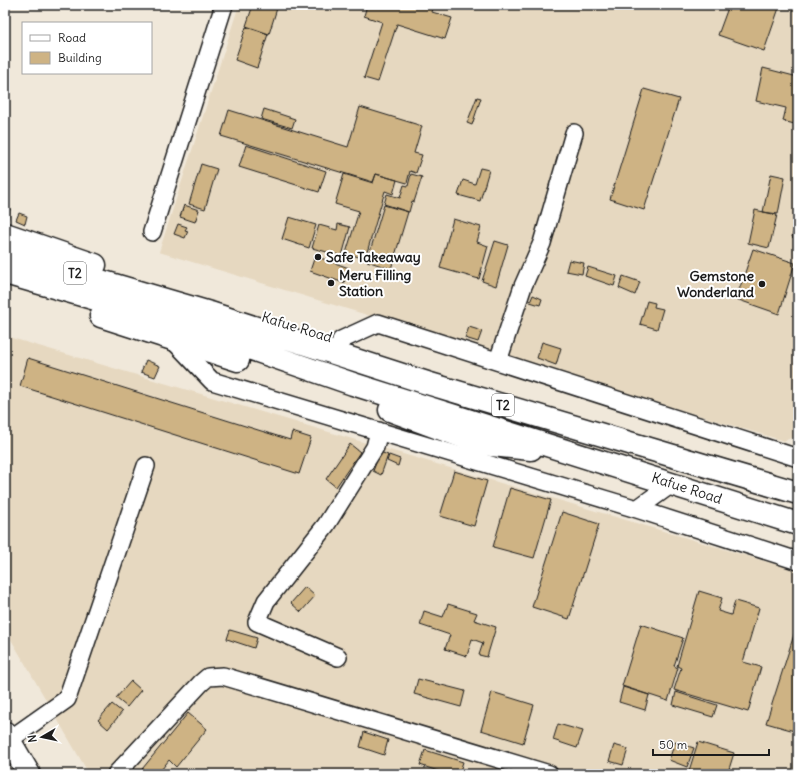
<svg xmlns="http://www.w3.org/2000/svg" width="803" height="779" font-family="Delius,sans-serif">
<style>
.built{fill:#e6d8c0}
.building{fill:#ceb384;stroke:#1c1c1c}
.lines{fill:none;stroke-linecap:round;stroke-linejoin:round}
.minor-casing{stroke:#1c1c1c;stroke-width:20}
.major-casing{stroke:#1c1c1c;stroke-width:25}
.minor{stroke:#fff;stroke-width:17}
.major{stroke:#fff;stroke-width:22}
.poi-dot{fill:#1c1c1c;stroke:#fff;stroke-width:1.5}
.labels{text-anchor:middle;stroke-width:4;stroke-linejoin:round;paint-order:stroke}
.shield{fill:#fff;stroke:#606060;stroke-width:1}
.shield-label{font-size:13px;font-weight:bold;fill:#1c1c1c}
.poi-label{font-size:14px;font-weight:bold;fill:#1c1c1c;stroke:#fff;text-anchor:start}
.street-label{font-size:14px;fill:#1c1c1c;stroke:#fff}
</style>
<rect width="100%" height="100%" fill="#f0e8da"/>
<filter id="ink" filterUnits="userSpaceOnUse"><feTurbulence type="fractalNoise" baseFrequency=".025" numOctaves="2"/><feDisplacementMap in="SourceGraphic" scale="8" xChannelSelector="R" yChannelSelector="G"/><feConvolveMatrix kernelMatrix="1 2 1 2 8 2 1 2 1" color-interpolation-filters="sRGB"/></filter>
<g filter="url(#ink)">
<path class="built" d="M239 5H798V435L784 441 159 252Z
M5 336 798 571V774H89L5 629Z"/>
<path class="building" d="M253 5H278L269 34 246 26Z
M367 5H434L432 12 452 18 445 39 397 24 378 82 364 78 382 22 364 16Z
M729 5H780L764 51 718 35Z
M246 27 268 34 257 68 235 60Z
M763 68 798 77V125L783 121 786 108 756 101Z
M644 89 679 99 644 210 610 199Z
M477 97 481 98 472 125 467 123Z
M360 107 422 126 414 153 422 155 416 173 410 171 407 183 376 174 373 182 221 136 229 110 348 147Z
M264 109 295 119 292 128 261 119Z
M246 145 326 171 319 192 239 167Z
M201 164 217 169 205 209 189 204Z
M480 168 489 170 480 201 458 195 463 180 475 184Z
M344 174 373 183 376 174 397 180 393 194 385 191 365 259 346 253 359 211 335 204Z
M411 174 422 177 414 202 412 201 409 212 384 204 387 194 400 198 404 185 408 186Z
M771 174 785 177 778 214 763 212Z
M184 205 199 210 195 222 180 217Z
M384 205 408 212 391 269 367 261Z
M5 207 10 209 8 219H5Z
M755 210 777 215 769 248 748 243Z
M19 213 27 216 25 224 16 220Z
M798 213V239L792 237Z
M289 217 316 225 309 248 282 239Z
M453 219 481 227 477 242 488 246 479 279 440 268Z
M178 224 187 227 185 230 188 231 185 238 174 234Z
M338 224 350 227 342 256 312 248 319 225 337 230Z
M495 241 508 245 496 286 482 281Z
M753 249 795 263 779 314 736 299Z
M315 256 349 268 344 283 310 271Z
M569 260 584 263 582 274 566 271Z
M588 267 617 276 614 286 585 276Z
M797 272H798V282L795 281Z
M623 276 640 282 635 295 619 288Z
M533 295 542 299 540 305 530 302Z
M647 301 655 303 654 307 663 309 657 329 640 324Z
M469 327 482 331 478 342 465 338Z
M542 342 561 348 556 365 537 358Z
M28 358 290 440 292 432 311 438 299 474 20 386Z
M146 360 160 366 155 377 141 372Z
M350 444 360 452 336 487 326 479Z
M380 452 388 455 381 475 373 471Z
M389 455 400 459 398 466 387 461Z
M454 471 487 481 474 526 440 516Z
M510 488 551 500 534 558 493 547Z
M562 512 599 524 569 619 532 607Z
M305 587 315 596 301 612 291 603Z
M699 591 722 598 718 611 731 615 735 601 759 608 743 662 761 667 748 712 674 690 681 668 677 666Z
M448 604 477 613 474 620 496 627 487 657 479 655 483 643 472 639 467 656 445 649 450 635 420 625 424 611 443 617Z
M798 622V732L766 723Z
M641 624 683 638 674 666 678 668 668 701 622 686Z
M230 630 257 638 254 648 227 639Z
M418 679 465 691 461 707 414 694Z
M131 681 141 690 127 707 116 698Z
M623 687 649 695 645 710 619 702Z
M492 692 534 705 523 743 481 730Z
M676 692 717 705 713 717 673 705Z
M112 704 122 712 108 729 98 720Z
M188 713 207 729 176 767 169 760 158 774H138Z
M558 724 583 731 577 748 553 740Z
M364 732 388 740 384 755 360 747Z
M675 742 694 748 687 767 669 760Z
M698 742 734 753 729 769 733 770 732 774H688Z
M614 745 628 749 623 765 609 761Z
M425 750 463 762 459 774H447L420 765Z"/>
<g class="lines">
<g class="minor-casing">
<path id="minor" d="M152 232 224 5
M173 340 212 381 637 509 798 561
M341 340 378 323 798 458
M498 361 523 286 542 243 574 133
M637 509 673 483
M338 657 257 622 266 601 326 525 375 447 379 431
M9 740 67 699 146 466
M116 774 201 683 208 677 223 676 549 774"/>
</g>
<g class="major-casing">
<path id="major" d="M5 234 95 265
M5 253 210 313 427 383 798 493
M5 273 165 319 353 384 798 524
M101 316 238 360
M390 410 482 444 531 449
M5 733 29 774"/>
</g>
<use href="#minor" class="minor"/>
<use href="#major" class="major"/>
</g>
</g>
<g class="poi-dot">
<circle cx="318" cy="257" r="4"/>
<circle cx="331" cy="283" r="4"/>
<circle cx="762" cy="284" r="4"/>
</g>
<g class="labels">
<g class="shield">
<rect x="64" y="262" width="22" height="22" rx="3"/>
<rect x="492" y="394" width="22" height="22" rx="3"/>
</g>
<g class="shield-label">
<text x="75" y="278">T2</text>
<text x="503" y="410">T2</text>
</g>
<g class="poi-label">
<text x="326" y="262">Safe Takeaway</text>
<text x="339" y="280">Meru Filling<tspan x="339" dy="16">Station</tspan></text>
<text x="754" y="281" text-anchor="end">Gemstone<tspan x="754" dy="16">Wonderland</tspan></text>
</g>
<g class="street-label">
<text transform="translate(297 327) rotate(17)" y="5">Kafue Road</text>
<text transform="translate(687 488) rotate(18)" y="5">Kafue Road</text>
</g>
</g>
<rect width="803" height="779" fill="none" stroke="#fff" stroke-width="20"/>
<rect x="10" y="10" width="783" height="759" fill="none" stroke="#1c1c1c" stroke-width="1.5" filter="url(#ink)"/>
<rect x="22" y="22" width="130" height="52" fill="#ffffff" stroke="#a4a4a4"/>
<rect x="30" y="35" width="20" height="6" fill="#ffffff" stroke="#a4a4a4"/>
<text x="58" y="42" font-size="12" fill="#1c1c1c">Road</text>
<rect x="30" y="52" width="20" height="12" fill="#ceb384" stroke="#a4a4a4"/>
<text x="58" y="62" font-size="12" fill="#1c1c1c">Building</text>
<g transform="translate(42 737) rotate(261)" stroke="#ffffff" stroke-width="3" paint-order="stroke">
<path d="M0-3L7 15L0 10L-7 15Z" fill="#1c1c1c"/>
<text y="-6" font-size="11" font-weight="bold" text-anchor="middle" fill="#1c1c1c">N</text>
</g>
<path d="M653 749v6h116v-6" fill="none" stroke="#1c1c1c" stroke-width="2"/>
<text x="659" y="749" font-size="12" fill="#1c1c1c" stroke="#ffffff" stroke-width="3" paint-order="stroke">50 m</text>
</svg>
